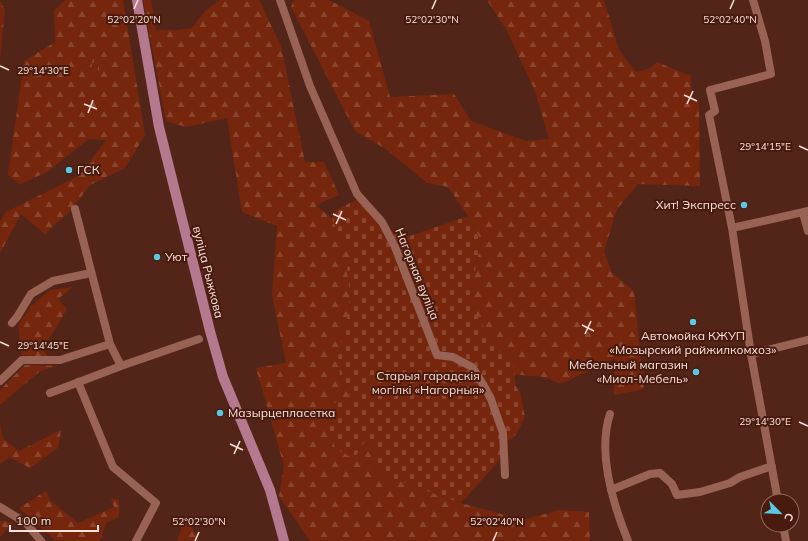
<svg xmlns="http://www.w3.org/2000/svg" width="808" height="541" font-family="Mulish,sans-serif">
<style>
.forest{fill:url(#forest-firs)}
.cemetery{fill:url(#cemetery-stones)}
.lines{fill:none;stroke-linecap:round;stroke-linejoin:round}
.minor{stroke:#986354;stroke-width:8}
.major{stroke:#b4798e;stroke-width:10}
.ticks{fill:none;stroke:#fce3dc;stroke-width:1.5}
.poi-dot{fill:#59c8e4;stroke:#481b0e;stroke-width:1.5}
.labels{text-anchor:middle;stroke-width:4;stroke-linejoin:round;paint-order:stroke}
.poi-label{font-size:12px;fill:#fce3dc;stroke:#481b0e;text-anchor:start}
.street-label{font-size:12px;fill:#fce3dc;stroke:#481b0e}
.park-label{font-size:12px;fill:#fadbd2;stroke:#481b0e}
.ticks-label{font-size:10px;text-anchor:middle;fill:#fce3dc;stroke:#481b0e;stroke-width:4;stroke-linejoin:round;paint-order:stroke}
</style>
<defs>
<pattern id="forest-firs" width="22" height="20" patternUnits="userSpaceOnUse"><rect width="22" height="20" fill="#76260c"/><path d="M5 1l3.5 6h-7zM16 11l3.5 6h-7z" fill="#8a452f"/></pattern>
<pattern id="cemetery-stones" width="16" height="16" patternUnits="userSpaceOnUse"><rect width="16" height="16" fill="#76260c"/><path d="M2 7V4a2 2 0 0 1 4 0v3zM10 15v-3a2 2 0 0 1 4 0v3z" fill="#8a452f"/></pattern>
</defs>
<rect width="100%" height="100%" fill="#532518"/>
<path class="forest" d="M66 0H123L145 135 125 168 90 185 70 211 45 234 21 214 0 253V222L6 212 80 175 106 140 89 139 47 172 20 184 8 175 24 61 55 42 54 10Z
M143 0H151L156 30H177L192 28 205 11 220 0H259L281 46 305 162H324L339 195 316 205 332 219 346 248 355 256 347 268 350 296 349 309 338 356 340 377 354 402 365 440H377L374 472 461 503 523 520 560 510 589 512 590 541H310L279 496 284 466 256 368 286 363 272 295 277 226 242 212 227 118 186 127 166 121Z
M294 0H329L369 21 390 97 454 94 471 121 526 141 549 139 535 91 506 29 487 0H604L619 50 636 72 650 68 657 62 691 76 692 97 699 102 700 186 638 184 617 209 604 251 612 273 634 291 644 389 614 395 615 358 561 384 544 377 509 374 469 301 481 241 468 216 448 187 427 183 386 149 355 131 291 7Z
M0 1 5 10 0 60Z
M73 287 58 299 67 309 43 349 48 357 22 355 18 325 31 306 50 290Z
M25 365 56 366 39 372 0 405V390Z
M0 424 3 439 19 451 61 430 58 448 30 468 9 457 0 464Z
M46 491 51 501 78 523 114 507 111 498 119 500V517L106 523 100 541H56L19 508Z
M186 516 198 540 177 541Z
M0 521 13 522 0 537Z"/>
<path class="cemetery" d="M93 58 99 60V72L91 71Z
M358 199 401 239 468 216 481 241 469 301 497 350 513 361 516 387 520 392 525 417 517 433 512 439 506 441 498 462 461 503 374 472 376 440 365 441 354 459 335 448 328 424 329 403 353 402 340 377 338 356 349 309 350 296 347 268 355 256 346 248 332 219 336 210Z"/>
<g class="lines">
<path class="minor" d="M280 0 310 86 357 194 382 222 395 247 437 355 453 357 472 367 484 386 491 399 503 433 505 475
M753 0 765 41 771 74 710 90 715 111 709 115 732 228 751 354 778 501
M75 209 110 344 121 366
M803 213 808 231
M732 228 808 211
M12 323 17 317 31 294 53 281 91 273
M751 354 808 340
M0 381 22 360H60L110 344
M78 382 113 467 156 503 136 541
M50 393 121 366 199 339
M610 414C597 453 613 504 628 541
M611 490 650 474 660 473 672 484 677 495 700 492 730 483 740 477 772 466
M0 507 26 523 41 541
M783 525 786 541"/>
<path class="major" d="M137 0 159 127 210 331 223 377 270 490 284 541"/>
</g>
<path class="ticks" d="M134 9 138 0M432 9 436 0M730 9 734 0M0 66 9 70M684 95 697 101M84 104 97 109M687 104 693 91M88 113 93 100M799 146 808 150M333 214 346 220M336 224 342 211M582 325 594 331M585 334 591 321M0 342 9 346M799 422 808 426M230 444 243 450M234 454 240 441M195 541 199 532M493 541 497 532"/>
<g class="poi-dot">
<circle cx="69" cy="170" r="4"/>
<circle cx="744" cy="205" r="4"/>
<circle cx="157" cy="257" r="4"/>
<circle cx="693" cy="322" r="4"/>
<circle cx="696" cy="372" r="4"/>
<circle cx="220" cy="413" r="4"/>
</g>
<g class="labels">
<g class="poi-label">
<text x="77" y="174">ГСК</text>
<text x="736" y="209" text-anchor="end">Хит! Экспресс</text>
<text x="165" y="261">Уют</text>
<text x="693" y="340" text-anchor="middle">Автомойка КЖУП<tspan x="693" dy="14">«Мозырский райжилкомхоз»</tspan></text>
<text x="688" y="369" text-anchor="end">Мебельный магазин<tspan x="688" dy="14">«Миол-Мебель»</tspan></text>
<text x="228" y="417">Мазырцепласетка</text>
</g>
<g class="street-label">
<text transform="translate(208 272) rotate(76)" y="4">вуліца Рыжкова</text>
<text transform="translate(417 274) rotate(68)" y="4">Нагорная вуліца</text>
</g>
<g class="park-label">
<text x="428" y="380">Старыя гарадскія<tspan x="428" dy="14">могілкі «Нагорныя»</tspan></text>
</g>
</g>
<g class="ticks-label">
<text x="134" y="23">52°02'20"N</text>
<text x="432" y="23">52°02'30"N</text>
<text x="730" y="23">52°02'40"N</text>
<text x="43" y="74">29°14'30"E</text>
<text x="765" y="150">29°14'15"E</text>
<text x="43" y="349">29°14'45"E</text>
<text x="765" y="425">29°14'30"E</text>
<text x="199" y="525">52°02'30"N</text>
<text x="497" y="525">52°02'40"N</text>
</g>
<g transform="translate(780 513) rotate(114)"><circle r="19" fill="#481b0e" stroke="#906b60"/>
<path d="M0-3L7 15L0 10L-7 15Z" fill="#59c8e4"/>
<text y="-6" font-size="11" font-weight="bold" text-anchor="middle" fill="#fce3dc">С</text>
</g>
<path d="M10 525v6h88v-6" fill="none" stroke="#fce3dc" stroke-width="2"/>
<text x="16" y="525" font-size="12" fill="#fce3dc" stroke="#481b0e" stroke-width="3" paint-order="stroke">100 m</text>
</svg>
